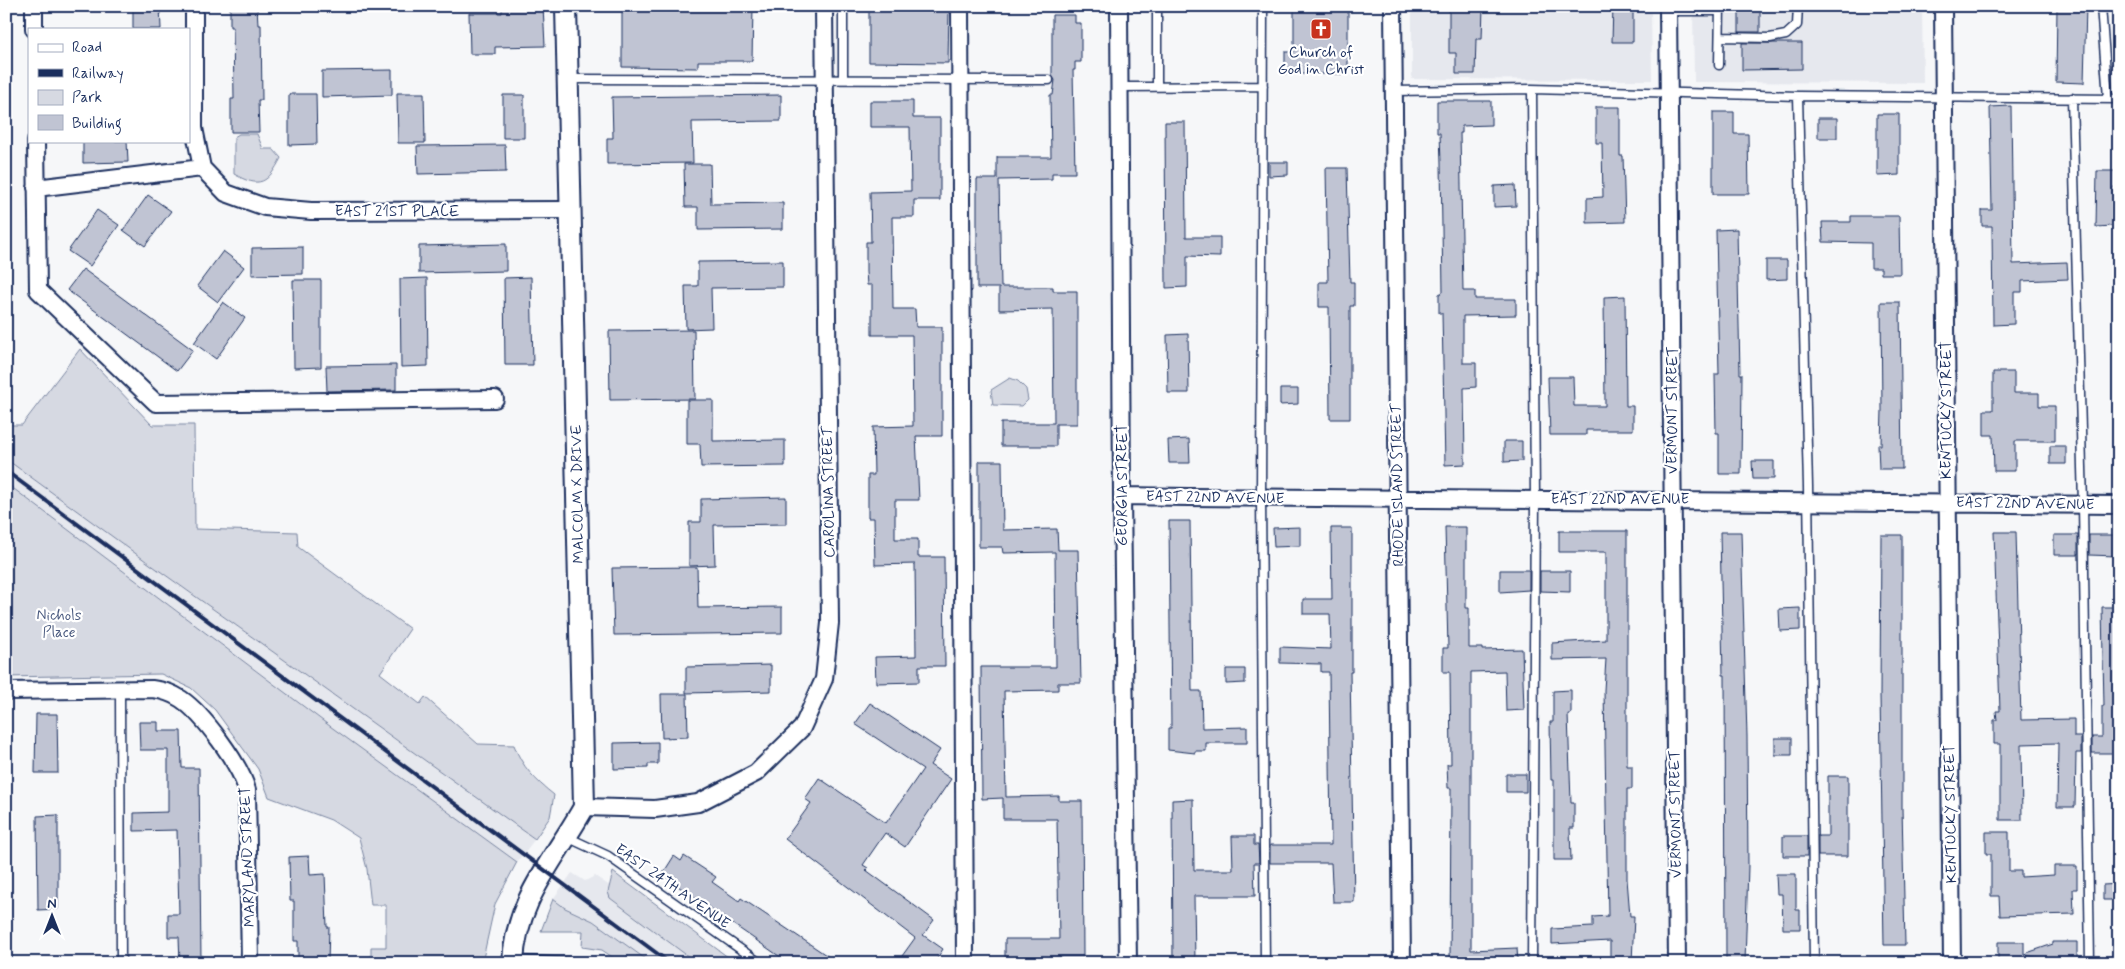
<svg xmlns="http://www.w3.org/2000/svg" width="2125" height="969" font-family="Mynerve,sans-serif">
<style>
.built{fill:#e6e8ee}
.green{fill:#d6d9e2;stroke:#7884a0}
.building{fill:#c0c4d3;stroke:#1b2f5e}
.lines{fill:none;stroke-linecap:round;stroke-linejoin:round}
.service-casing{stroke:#1b2f5e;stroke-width:11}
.minor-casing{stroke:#1b2f5e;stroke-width:20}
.tertiary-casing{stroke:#1b2f5e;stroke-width:24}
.service{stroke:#fff;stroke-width:8}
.minor{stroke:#fff;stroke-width:16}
.tertiary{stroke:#fff;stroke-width:20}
.rail{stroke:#1b2f5e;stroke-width:4}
.labels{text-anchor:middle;stroke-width:4.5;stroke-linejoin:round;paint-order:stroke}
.poi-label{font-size:15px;fill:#1b2f5e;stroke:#fff}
.street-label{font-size:15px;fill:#1b2f5e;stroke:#fff}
.park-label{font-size:15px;fill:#4a5a7f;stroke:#fff}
</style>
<rect width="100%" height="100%" fill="#f6f7f9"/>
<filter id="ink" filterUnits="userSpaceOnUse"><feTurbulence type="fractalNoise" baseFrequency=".02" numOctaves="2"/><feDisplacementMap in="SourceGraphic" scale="10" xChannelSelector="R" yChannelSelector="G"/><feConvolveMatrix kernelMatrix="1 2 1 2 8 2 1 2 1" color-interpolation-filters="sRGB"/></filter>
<g filter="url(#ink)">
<path class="built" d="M1412 6H1651L1652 80 1412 79Z
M1693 6H1922L1923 83 1694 82Z
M6 459 150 564 535 839 517 862 473 831 323 721 6 483Z
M572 873 585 881 595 876 610 886 608 892 610 898 697 963H651L593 921 565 908 553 899Z"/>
<path class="green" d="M239 134H257L263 149H273L281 158C268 183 260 189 234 174V137Z
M80 349 152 425H194L195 529 297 532 298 547 410 629 380 673 420 704 425 697 478 744 514 745C522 767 535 780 554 795L550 817 535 839 150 564 6 459V421L12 425H22Z
M1010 378 1018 381 1026 389 1028 400 1022 406 993 405 991 390Z
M6 483 323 721 517 862 495 904 482 963H371V947H386V905H371L367 869 359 838 331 820 269 797 258 769 215 710 191 688 161 674 6 677Z
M613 872 626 882 736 963H697L610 898 608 892Z
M553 899 565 908 593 921 651 963H621L602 950 582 947 583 931H541Z"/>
<path class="building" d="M133 6H160L161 29H133Z
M230 6H257L258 25H261L262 100H258L259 132H231V99H234L233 27H230Z
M502 6H543L545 46 495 47V54H470L469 13H502Z
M622 6H753L752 61H698V68L622 67Z
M869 6H949L948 63 869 62Z
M1294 6H1348V74H1285V52H1294Z
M1449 6H1483L1482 39H1476L1475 74H1456V53H1449Z
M1613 6H1633V42H1612Z
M1739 6H1760V32H1739Z
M2057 6H2086L2084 83 2056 82Z
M1052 15H1075V23H1081V62H1075V70H1073L1075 173H1052V179L999 180 1001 287H1053V291H1077V424H1056V446H1001V423H1054L1053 309 999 310V288H977V179H997V157H1051L1050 95H1053L1055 80 1052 76Z
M1742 43H1802V69L1742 70Z
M392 70V95L322 97V71Z
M397 93H424L425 143H398Z
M289 94H316L317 144 289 145Z
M503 95H524V138H503Z
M781 95V121L692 122 693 163 607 164V138H613L612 97Z
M870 101H913V118H940V200H914V217H892L893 309H915L916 327H942V436H916L919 500H895V539H918V557H944L945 666H919V682L876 683 875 657 916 656 915 564 875 565 874 518H868V475H874L873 427 913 426 912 335H872V285H867L866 272V242H871L870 192 911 191 910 127H870Z
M1437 101H1491V125L1462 126V133H1460L1463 291H1475V299H1516V315L1463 316V363H1476V387L1464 388 1465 464 1445 465 1442 313H1439V294L1443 292 1441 163 1440 133H1437Z
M2011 106 2013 264 2067 262 2068 279 2022 281V292H2014V324L1993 325 1992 226H1982V210H1992L1990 107Z
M1596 107H1620V156H1623L1625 222 1587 223V198L1603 197 1602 143H1596Z
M1713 112H1734V134H1748L1749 194H1713Z
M1877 114H1899V175L1877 176Z
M1818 118H1837V138H1818Z
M1165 122H1185L1186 237H1220V257L1187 256V287L1166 288Z
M83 141H127L128 162 83 163Z
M505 145 506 172 418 174 417 146Z
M1269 162H1288V175L1269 176Z
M684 164H710L711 204 783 203V229L698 230V207H685Z
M1326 168H1347L1350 282H1354V306H1350V419H1330L1329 307H1319V282H1328Z
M2097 171H2119V187H2113V226L2096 227Z
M1515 185 1516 206 1494 207V186Z
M148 195 171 211 145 246 123 230Z
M97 210 119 225 90 266 68 251Z
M1851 216H1899L1900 274H1881V268H1871V243L1823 242 1822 222H1851Z
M1737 229 1740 374H1742L1741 474H1719V433H1716L1715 374H1719L1716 230Z
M506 244V271L419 273V246Z
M303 247V274L252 275V248Z
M223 251 244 267 218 302 197 286Z
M1766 260H1787V279L1766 280Z
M783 261V287L711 288 712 328 686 329 685 286H698V262Z
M83 269 193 350 177 371 67 290Z
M531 277 533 365H505L504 278Z
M427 278 428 366 401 367 400 279Z
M293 280H321V367L294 368Z
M1625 296 1626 406H1633V430H1586V435H1550L1548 377H1573L1574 406H1605L1604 297Z
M223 302 245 318 216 359 194 343Z
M1881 302H1900L1902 469H1879L1878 445H1881L1882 410Z
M694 330 695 399 610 400 609 331Z
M1188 334 1189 393H1168L1167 335Z
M396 365V390L327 391 326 366Z
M1993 372H2014V393H2039V406H2055V441H2015V471H1994L1993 435H1984V410H1993Z
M1280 389H1298V404L1280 405Z
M687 400H713V441L785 440V466L701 467 700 444H687Z
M1189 439 1190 463H1169L1168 440Z
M1504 441H1522V461L1504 462Z
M2050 446H2066V464H2050Z
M979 461H1002L1003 530 1057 529 1058 550H1078L1081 683H1058V690L1004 691 1006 797 1059 796V801H1082L1083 957H1061V962L1005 963V939H1059L1057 819H1003V798L982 799 981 667H1056L1055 552 1003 553 1002 547H979Z
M1752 461H1774V479H1753Z
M786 497V524L714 525 715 565 689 566V522H701V499Z
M1169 521H1190L1192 691H1201L1202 728 1247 727V743H1206V751H1195V753L1168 750V728H1171Z
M1300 527V546L1274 547 1273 528Z
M1445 527H1466V608H1469V648H1482V650L1522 649 1524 710 1506 711 1505 671 1471 672V950L1517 948 1518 963H1450L1451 788H1448L1447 764H1451L1450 672H1443V648H1448Z
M1331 528H1352V672H1350L1354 902H1333L1331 863H1270V845H1331L1329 672H1321V664L1280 663V647L1331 649 1330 614H1303V599H1332Z
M1559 531H1627V766H1632V789H1627V879L1630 916H1634L1632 963H1610V941L1552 944V929L1593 927V917L1608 916 1604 690 1606 659 1552 660V643L1606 640V552H1559Z
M1720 532H1741L1747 736 1748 866 1745 963H1726L1725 675H1723Z
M1994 532H2016L2021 720 2074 719V737H2081V753H2076L2075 807H2057L2058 743 2021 744 2022 820H2000V744H1994V720H1997L1996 711H2000Z
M1881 535H1902V808L1905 945H1884L1880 695Z
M2054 535H2078V555H2054Z
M2089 535H2117V556L2089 555Z
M697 567 698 608 782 607V633L614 635 612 568Z
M1500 570H1529V590L1500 592Z
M1540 571H1570V592L1540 591Z
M2102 607H2119V753H2092V737H2102V706H2104Z
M1800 608V630L1780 631 1779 609Z
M771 665V691L686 693V667Z
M1226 669H1245V683L1226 684Z
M1571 690V714H1568L1571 803H1574V828H1570L1571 860H1554V780H1551L1550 722H1553V691Z
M661 694H687L688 737 662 738Z
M870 703 940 750 930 765 951 779 905 847 885 833 863 865 868 868 866 870 934 920 923 935 943 949 934 963H897L915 938 785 839 811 803 805 799 819 778 886 823 923 769 855 724Z
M36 714H57L58 773H35Z
M139 722H158V731H181L182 768H199L201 963H180L179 937H168V914H179L177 830 134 831V813L168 812V750H140Z
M1775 738H1792V755H1775Z
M658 742V764H648V768L614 769V743Z
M1506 774H1526V792H1506Z
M1828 776H1848V856H1818V836H1828Z
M1193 799 1194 870H1233L1232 836H1254V845H1258L1259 863H1254L1255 896H1194L1195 963H1173L1172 800Z
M58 815V909L38 910 37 816Z
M1986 832H2009V871H2021V877L2054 875V866H2077V889H2073L2074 914 2000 916 1999 896H1991V854H1986Z
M1783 836H1807V856H1783Z
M309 856 310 875 325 874 327 927H329L328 963H298V941H294V901H290L289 857Z
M674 856 681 861 684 856 716 877 712 882 739 901 741 898 838 963H789L662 875Z
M1776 874H1796V910H1800V929H1783L1782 894H1777Z
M2119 884V900H2103V885Z
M1998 942H2024V954L2053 944V942H2077V963H2054L2053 960 2024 955V963H1998Z"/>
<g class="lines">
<g class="service-casing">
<path id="service" d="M843 6V79
M1157 6V86
M1263 6 1261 498 1265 963
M2101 6 2108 98
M1668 11H1720
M1720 37 1770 38 1786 35 1797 25 1798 6
M1719 65 1720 6
M568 79 1049 80
M1120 87 1263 86
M1393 91 1532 89 1798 96 2119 99
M1798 96 1808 486 1814 963
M2072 98 2083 504 2090 963
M120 689 121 963
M567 837 608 856 760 963
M515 960 594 963
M1532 963 1535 499 1532 89"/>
</g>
<g class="minor-casing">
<path id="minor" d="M34 6V29
M194 6V128L202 168 226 193 265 207 311 211 570 210
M960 6 965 963
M1119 6 1122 496 1128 963
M1393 6 1402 963
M1668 6 1677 963
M1943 6 1952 963
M36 141 38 290 156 403 495 399
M36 188 202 168
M1122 496C1454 501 1786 500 2119 505
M6 691 152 689C162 690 172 693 181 699 203 714 240 764 247 790L250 963
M584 807 655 809 698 803 756 773 802 728 824 679 830 623 824 6"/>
</g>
<g class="tertiary-casing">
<path id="tertiary" d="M513 963C515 901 555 859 584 807L566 6"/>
</g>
<use href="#service" class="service"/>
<use href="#minor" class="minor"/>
<use href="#tertiary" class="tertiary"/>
<path class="rail" d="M6 471 670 963"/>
</g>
</g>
<defs>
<g id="church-square" transform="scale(1.125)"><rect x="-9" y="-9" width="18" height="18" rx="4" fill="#c8321e" stroke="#fff"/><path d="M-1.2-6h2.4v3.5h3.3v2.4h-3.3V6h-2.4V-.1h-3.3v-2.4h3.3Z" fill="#fff"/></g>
</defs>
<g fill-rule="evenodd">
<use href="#church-square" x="1321" y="29"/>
</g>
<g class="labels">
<g class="poi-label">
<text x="1321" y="57">Church of<tspan x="1321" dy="17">God in Christ</tspan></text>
</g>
<g class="street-label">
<text x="397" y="216">EAST 21ST PLACE</text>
<text transform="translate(1672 410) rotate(-90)" y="5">VERMONT STREET</text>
<text transform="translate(1946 410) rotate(-90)" y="5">KENTUCKY STREET</text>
<text transform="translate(1122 485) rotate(-90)" y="5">GEORGIA STREET</text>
<text transform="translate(1397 485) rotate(-91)" y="5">RHODE ISLAND STREET</text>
<text transform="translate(828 492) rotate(-91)" y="5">CAROLINA STREET</text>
<text transform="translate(577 494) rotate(-91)" y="5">MALCOLM X DRIVE</text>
<text transform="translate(1215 497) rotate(1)" y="5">EAST 22ND AVENUE</text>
<text x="1620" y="504">EAST 22ND AVENUE</text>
<text transform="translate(2025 503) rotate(1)" y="5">EAST 22ND AVENUE</text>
<text transform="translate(1675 814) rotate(-91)" y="5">VERMONT STREET</text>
<text transform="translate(1950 814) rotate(-91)" y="5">KENTUCKY STREET</text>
<text transform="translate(247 857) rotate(-92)" y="5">MARYLAND STREET</text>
<text transform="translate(673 886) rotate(35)" y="5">EAST 24TH AVENUE</text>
</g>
<g class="park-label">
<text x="59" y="620">Nichols<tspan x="59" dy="17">Place</tspan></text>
</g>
</g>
<rect width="2125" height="969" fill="none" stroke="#fff" stroke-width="25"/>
<rect x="12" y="12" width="2100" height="944" fill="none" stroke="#1b2f5e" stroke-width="2" filter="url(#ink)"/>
<rect x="28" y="28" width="162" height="115" fill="#ffffff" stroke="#a4acbf"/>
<rect x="38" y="44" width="25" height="8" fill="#ffffff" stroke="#a4acbf"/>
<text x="72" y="52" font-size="15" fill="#1b2f5e">Road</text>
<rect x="38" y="69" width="25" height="8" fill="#1b2f5e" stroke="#a4acbf"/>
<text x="72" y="78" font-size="15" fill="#1b2f5e">Railway</text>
<rect x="38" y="90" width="25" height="15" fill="#d6d9e2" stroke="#a4acbf"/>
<text x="72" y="102" font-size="15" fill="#1b2f5e">Park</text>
<rect x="38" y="115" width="25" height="15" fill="#c0c4d3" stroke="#a4acbf"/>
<text x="72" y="128" font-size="15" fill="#1b2f5e">Building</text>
<g transform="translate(52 916)" stroke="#ffffff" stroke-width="4" paint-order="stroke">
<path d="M0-4L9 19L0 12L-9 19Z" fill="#1b2f5e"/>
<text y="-8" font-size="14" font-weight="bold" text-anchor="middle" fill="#1b2f5e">N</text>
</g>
</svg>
